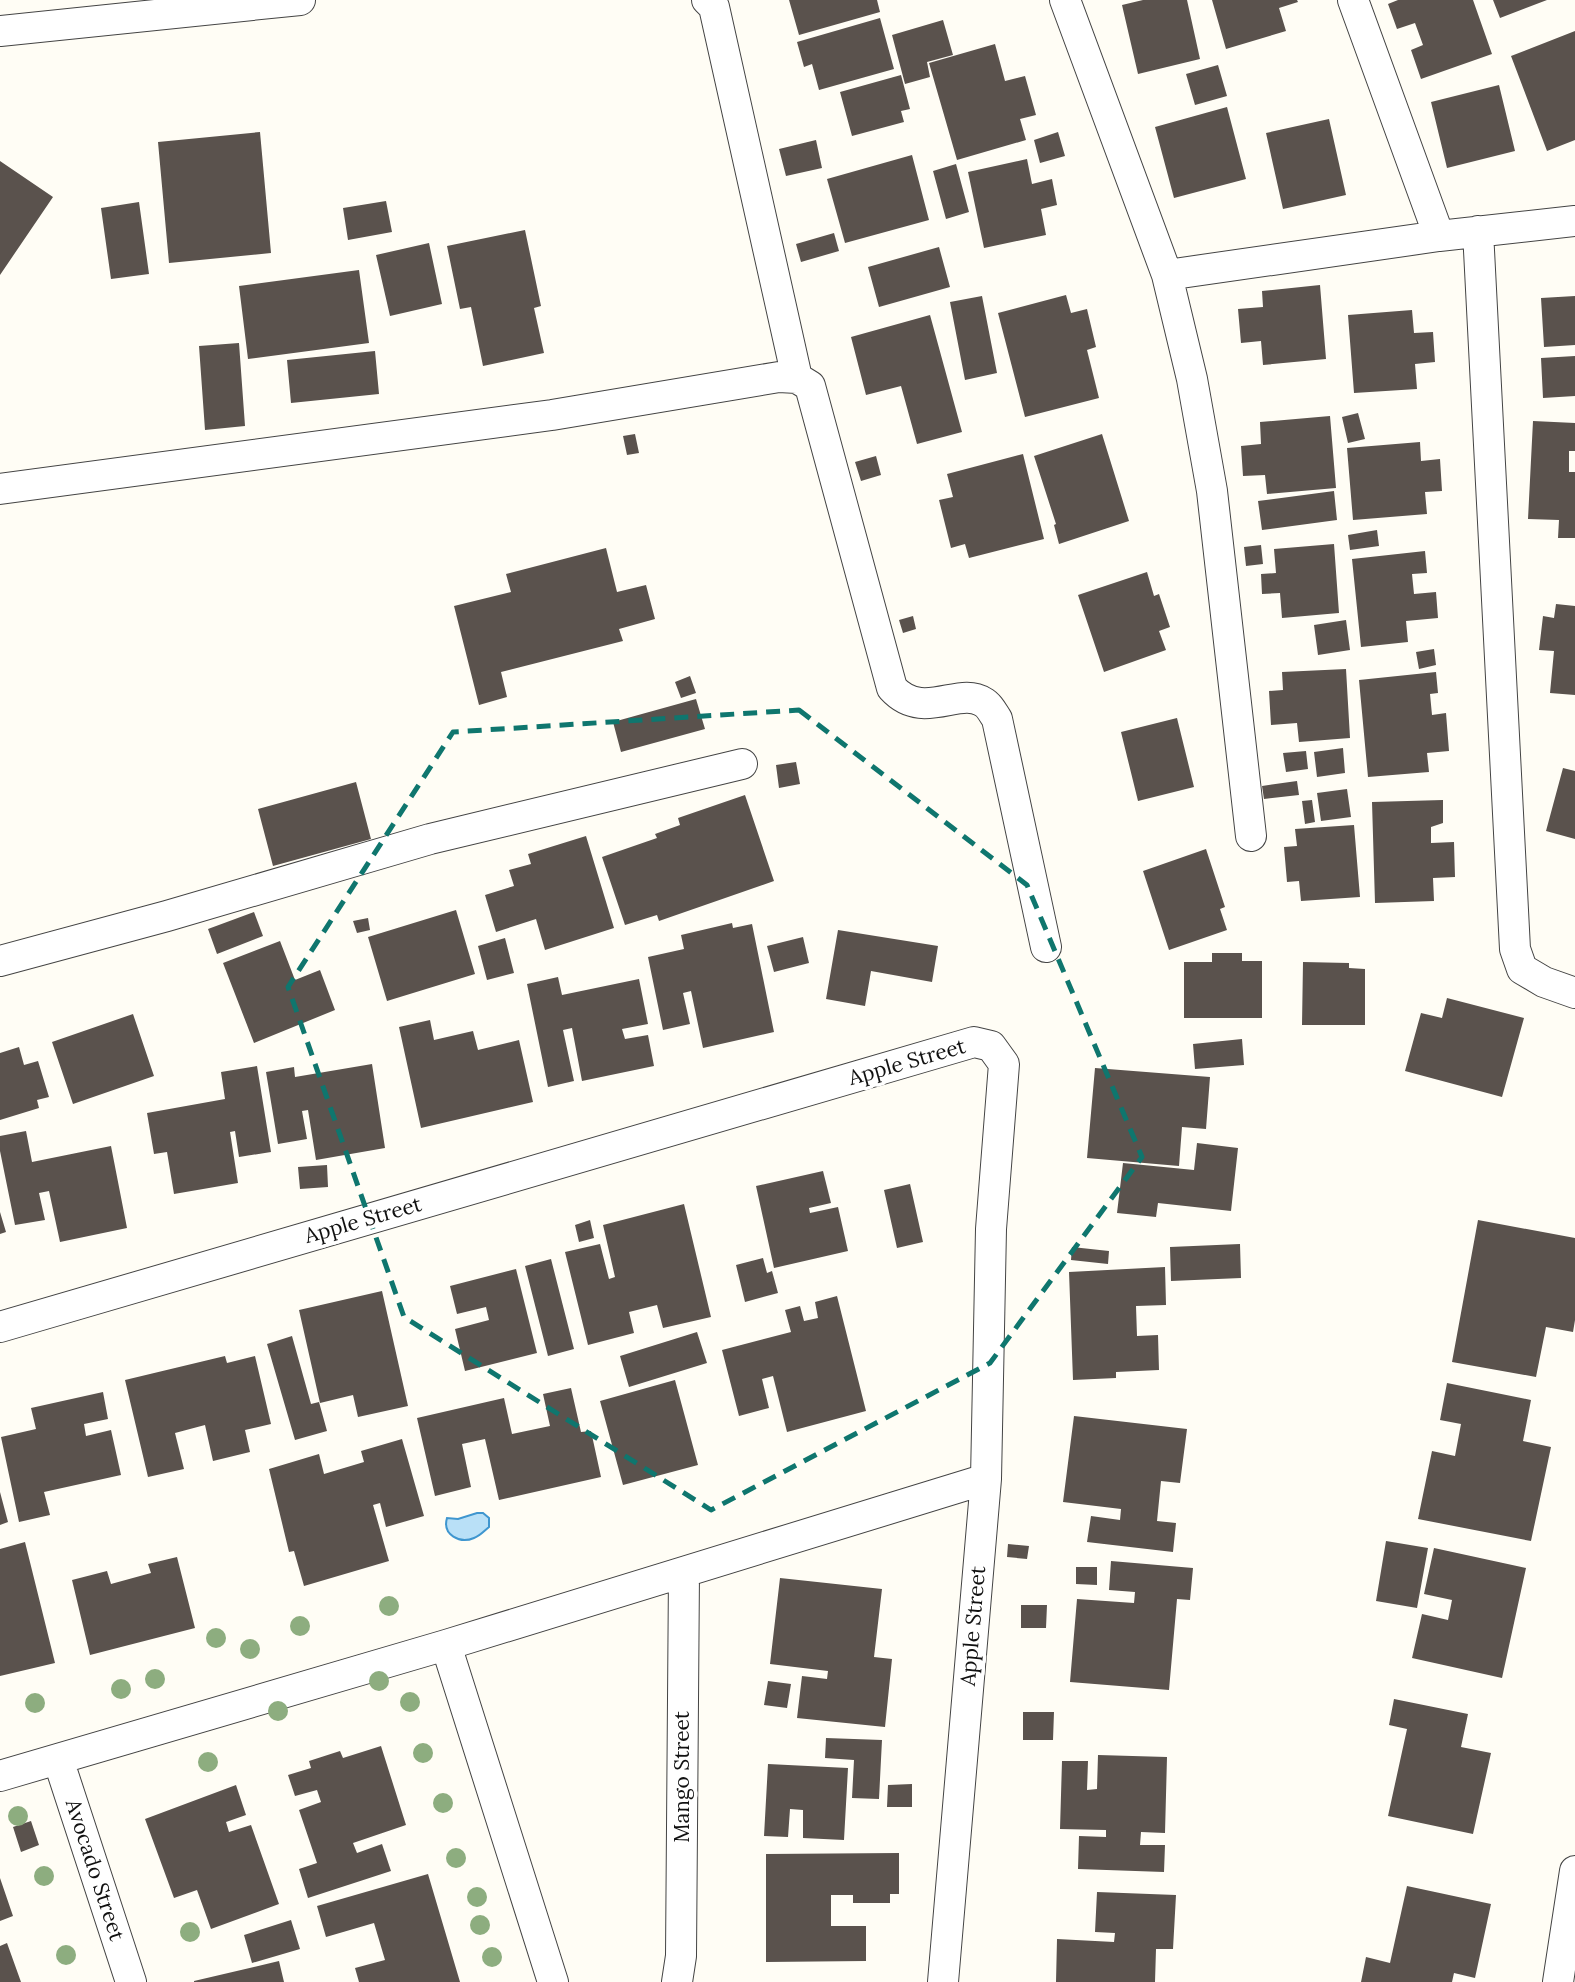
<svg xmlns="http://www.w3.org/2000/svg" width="1575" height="1982" font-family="Lora,serif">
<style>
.water{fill:#b9e0f7;stroke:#3f96cf;stroke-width:2}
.building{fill:#5a524d}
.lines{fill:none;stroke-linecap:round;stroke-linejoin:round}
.street-casing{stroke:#444;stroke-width:32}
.street{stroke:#fff;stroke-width:30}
.tree{fill:#8dad7f}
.marked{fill:none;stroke:#0f766e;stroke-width:5;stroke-dasharray:14 9;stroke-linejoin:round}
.labels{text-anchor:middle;stroke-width:7;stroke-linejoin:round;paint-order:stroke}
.street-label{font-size:21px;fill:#111;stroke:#fff}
</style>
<rect width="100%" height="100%" fill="#fffdf5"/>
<path class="water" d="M477 1513H483L489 1518V1527C484 1531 480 1536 474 1538 460 1544 442 1535 447 1518L458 1519Z"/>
<path class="building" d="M789 0H877L880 12 799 35Z
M1143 0H1187L1200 59 1138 74 1122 5Z
M1212 0H1297L1298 2 1279 8 1286 31 1226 49Z
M1398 0H1473L1492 54 1421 79 1411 50 1423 45 1415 23 1397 29 1388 4Z
M1493 0H1547L1500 18Z
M880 18 894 69 819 90 812 64 804 67 797 42Z
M943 20 953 55 927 62 930 77 905 84 892 35Z
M1575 31V140L1547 151 1511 56Z
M995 44 1005 81 1025 76 1036 115 1020 119 1026 140 957 160 929 63Z
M1218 65 1227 96 1195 105 1186 74Z
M901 75 910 109 901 111 904 122 852 136 840 92Z
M1499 85 1515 151 1447 168 1431 102Z
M1227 107 1246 179 1174 198 1155 127Z
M1329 119 1346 195 1283 209 1266 133Z
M260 132 271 253 169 263 158 142Z
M1058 132 1065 156 1040 163 1034 140Z
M816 140 822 168 786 176 779 149Z
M912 155 929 220 845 243 827 179Z
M1027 159 1032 184 1052 179 1057 205 1041 209 1046 235 984 248 968 172Z
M0 161 53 197 0 275Z
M956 164 969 212 946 219 933 171Z
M386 201 392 232 348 240 343 208Z
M139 202 149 274 111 279 101 208Z
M525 230 541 306 534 308 544 353 483 366 471 307 460 309 447 246Z
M834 233 839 251 801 262 796 244Z
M429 243 442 304 390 316 376 255Z
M939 247 950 287 879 307 868 267Z
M359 270 369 343 248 359 239 286Z
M1320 285 1326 359 1263 365 1261 341 1241 343 1238 309 1263 307 1262 291Z
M1066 295 1071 313 1087 309 1096 347 1087 350 1099 398 1025 417 998 313Z
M982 296 997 373 965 380 950 302Z
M1575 296V345L1544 347 1541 298Z
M1412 310 1414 333 1433 332 1435 362 1415 364 1417 389 1354 393 1348 315Z
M930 315 962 432 917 444 901 386 866 395 851 337Z
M239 343 245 426 205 430 199 346Z
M375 351 379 394 291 403 287 360Z
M1575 356V396L1543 398 1541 358Z
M1358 413 1365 439 1348 443 1342 417Z
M1330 416 1336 488 1267 494 1265 475 1243 476 1241 446 1261 444 1260 422Z
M1533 421 1575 423V451H1569V472H1575V538H1558L1559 520 1528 519Z
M635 434 639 453 627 455 623 436Z
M1102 434 1129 521 1059 544 1054 525 1056 524 1034 456Z
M1420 442 1421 461 1440 459 1442 491 1425 492 1427 514 1353 520 1347 448Z
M1023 454 1044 539 969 558 965 544 951 548 939 500 953 497 947 474Z
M876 456 881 475 861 481 855 462Z
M1334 491 1337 520 1262 530 1258 501Z
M1377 530 1379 546 1350 550 1348 535Z
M1334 544 1339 613 1282 618 1280 593 1262 594 1261 574 1276 573 1274 549Z
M1261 545 1263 564 1246 566 1244 547Z
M606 548 617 592 646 585 655 619 619 629 623 641 501 672 507 697 479 705 454 606 511 592 506 574Z
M1425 551 1427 573 1412 574 1414 594 1436 592 1438 618 1406 621 1408 642 1361 647 1352 559Z
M1147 572 1154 596 1159 594 1170 627 1159 631 1166 650 1104 672 1078 595Z
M1556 604 1575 606V695L1550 693 1554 651 1539 650 1543 616 1554 618Z
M913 616 916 629 903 633 899 620Z
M1346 620 1350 650 1318 655 1314 625Z
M1434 649 1436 665 1419 669 1416 652Z
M1346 669 1350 738 1299 742 1297 723 1271 725 1269 691 1283 690 1282 672Z
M1436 672 1438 693 1430 694 1432 715 1446 713 1449 751 1427 753 1429 772 1368 777 1359 680Z
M690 676 696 693 681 698 675 682Z
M696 699 705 729 621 752 613 722Z
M1177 718 1194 787 1138 801 1121 732Z
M1343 748 1345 773 1317 777 1314 752Z
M1306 751 1308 769 1286 772 1283 753Z
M796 762 800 784 779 788 776 765Z
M1563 768 1575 771V839L1546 831Z
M1297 781 1299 795 1264 799 1262 786Z
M356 782 371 839 273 866 258 809Z
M1347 789 1351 817 1321 821 1317 793Z
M745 795 774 881 659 921 657 915 625 925 602 857 657 838 655 834 680 825 678 818Z
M1312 800 1315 822 1305 824 1302 801Z
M1443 800V823L1431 827V843L1454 842 1455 877 1433 878 1434 901 1375 903 1372 802Z
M1354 825 1360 897 1301 901 1299 881 1287 882 1284 847 1297 846 1295 829Z
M586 836 614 928 545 950 536 919 496 932 485 895 514 886 509 870 531 864 528 854Z
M1206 849 1225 907 1220 909 1227 930 1169 950 1143 871Z
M456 910 475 974 387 1001 368 937Z
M254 912 263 936 217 954 208 929Z
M368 918 370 930 357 933 353 921Z
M732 923 733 928 752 924 774 1032 703 1048 691 991 683 993 690 1024 663 1030 648 957 684 949 681 935Z
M838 930 938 946 932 982 871 971 865 1006 826 999Z
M803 937 809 963 774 972 767 946Z
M505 938 514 973 487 980 478 946Z
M280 941 295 980 320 970 335 1010 254 1043 223 963Z
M1212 953H1242V961H1262V1018H1184V962H1212Z
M1303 962 1349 963V968L1365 969V1025H1302Z
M558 977 562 995 639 979 648 1024 622 1029 625 1039 648 1035 654 1066 582 1081 572 1028 563 1030 574 1081 548 1087 527 984Z
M1447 998 1524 1018 1502 1097 1405 1071 1421 1013 1442 1018Z
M133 1014 154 1076 73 1104 52 1042Z
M430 1020 434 1040 473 1031 478 1050 519 1040 533 1102 421 1128 399 1027Z
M1242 1039 1244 1065 1195 1069 1193 1044Z
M19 1047 24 1065 38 1061 49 1097 37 1100 39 1108 0 1120V1053Z
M372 1064 385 1148 316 1160 308 1110 302 1111 307 1139 278 1144 266 1072 294 1067 295 1077Z
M257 1066 271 1152 239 1157 235 1131 230 1132 238 1183 174 1194 167 1152 154 1154 147 1113 225 1099 221 1072Z
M1095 1068 1210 1077 1206 1129 1182 1127 1179 1166 1087 1158Z
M26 1131 32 1162 111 1146 127 1228 60 1242 49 1191 39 1193 45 1220 15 1225 0 1151V1136Z
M1197 1143 1238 1148 1231 1211 1158 1203 1156 1217 1117 1213 1123 1163 1194 1170Z
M327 1165 328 1187 300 1189 298 1167Z
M823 1171 831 1203 809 1208 810 1213 838 1207 848 1251 774 1268 756 1186Z
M910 1184 923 1242 897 1248 884 1190Z
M684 1204 711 1317 663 1328 657 1305 629 1312 634 1333 588 1345 565 1252 600 1244 609 1279 615 1277 603 1225Z
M0 1212 6 1232 0 1234Z
M590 1220 594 1238 579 1242 575 1225Z
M1478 1220 1575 1238V1320L1573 1332 1546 1327 1536 1377 1452 1362Z
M1240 1244 1241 1278 1171 1281 1170 1247Z
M1072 1247 1109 1251 1108 1264 1071 1260Z
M763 1258 767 1273 772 1271 778 1293 745 1302 736 1265Z
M551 1259 574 1349 548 1356 525 1266Z
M1165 1267 1166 1305 1136 1306 1137 1336 1158 1335 1159 1370 1116 1372V1378L1073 1380 1069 1272Z
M516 1269 537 1353 465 1371 455 1329 489 1320 486 1307 457 1314 450 1286Z
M382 1291 408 1406 358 1417 353 1395 320 1403 299 1310Z
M837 1296 866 1411 787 1432 773 1376 762 1379 769 1408 739 1416 722 1350 791 1332 785 1310 800 1306 804 1321 818 1318 815 1302Z
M697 1332 707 1363 629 1387 620 1356Z
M292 1336 311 1404 319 1402 327 1431 295 1440 267 1344Z
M225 1356 227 1363 255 1356 271 1424 245 1430 250 1452 213 1461 205 1425 175 1433 184 1469 148 1477 125 1380Z
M675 1380 698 1465 623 1485 600 1401Z
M1447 1383 1531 1400 1523 1441 1551 1447 1531 1541 1418 1519 1432 1451 1455 1456 1461 1424 1440 1420Z
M571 1388 581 1432 591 1431 601 1477 499 1500 485 1439 462 1444 471 1487 435 1496 417 1418 504 1398 512 1434 550 1426 543 1394Z
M103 1392 108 1419 84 1424 86 1436 111 1430 121 1475 44 1492 50 1515 19 1522 1 1437 36 1429 31 1408Z
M1074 1416 1187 1429 1180 1483 1161 1481 1157 1521 1176 1523 1173 1552 1087 1542 1091 1516 1120 1520 1121 1509 1063 1502Z
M402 1439 424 1516 386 1527 380 1503 373 1505 389 1561 304 1586 294 1551 289 1552 269 1469 319 1454 324 1474 364 1462 361 1451Z
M0 1492 8 1522 0 1525Z
M1386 1541 1428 1548 1417 1608 1376 1601Z
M25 1542 55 1663 0 1676V1549Z
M1008 1544 1029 1546 1027 1559 1007 1557Z
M1434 1548 1526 1568 1502 1678 1412 1658 1422 1614 1448 1620 1452 1600 1424 1594Z
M177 1557 195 1628 90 1655 72 1580 107 1571 111 1584 151 1573 148 1564Z
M1111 1561 1193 1568 1190 1600 1177 1599 1169 1690 1070 1682 1077 1599 1134 1603 1135 1592 1109 1590Z
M1076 1567H1097V1585L1076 1584Z
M780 1578 882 1589 874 1657 892 1659 885 1727 797 1718 802 1676 827 1679 828 1671 770 1664Z
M1021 1605H1047L1046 1628H1021Z
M768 1681 791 1684 787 1708 764 1705Z
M1394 1699 1468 1714 1461 1747 1491 1753 1473 1834 1388 1816 1407 1729 1389 1725Z
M1023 1712H1054L1053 1740H1023Z
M826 1738 882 1740 879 1799 852 1798 854 1760 825 1758Z
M381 1746 406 1825 353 1843 357 1853 382 1844 391 1871 308 1898 299 1869 317 1863 299 1810 321 1802 317 1790 295 1796 288 1775 311 1768 309 1761 340 1751 343 1758Z
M1098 1755 1167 1757 1165 1833 1141 1832 1140 1845H1165L1164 1872 1078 1869 1079 1836 1106 1837V1830L1060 1829 1062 1761H1088L1087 1790 1097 1789Z
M768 1764 848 1768 844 1840 803 1838V1810L790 1809 788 1837 764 1836Z
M912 1784V1807H887L888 1785Z
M236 1785 246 1815 226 1822 229 1832 251 1825 279 1904 211 1929 197 1890 174 1898 145 1819Z
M31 1821 39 1845 21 1852 13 1827Z
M899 1853V1894H890V1903H853V1895H831V1926H866V1961L766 1962V1854Z
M428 1874 460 1982H359L355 1968 385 1960 374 1923 326 1937 317 1906Z
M0 1878 13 1916 0 1921Z
M1407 1886 1491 1904 1475 1978 1454 1973 1452 1982H1361L1366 1957 1390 1963Z
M1097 1892 1176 1895 1173 1949H1156L1155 1982H1056L1057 1939 1114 1942 1115 1933 1095 1932Z
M291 1920 300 1949 252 1963 244 1935Z
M7 1943 21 1982H0V1946Z
M279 1961 284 1982H194V1981Z"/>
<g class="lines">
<g class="street-casing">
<path id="street" d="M707 0 714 7 797 378
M1065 0 1167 275 1192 379 1212 491 1251 836
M1353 0 1439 236
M0 31 300 0
M1478 231 1515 949 1522 969 1544 982 1575 993
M1167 275 1439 236 1575 221
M0 489 552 415 779 377 797 378 810 386 892 688C923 722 959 686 983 702 989 705 993 713 997 719L1046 947
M0 961 167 916 430 839 742 764
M0 1327 974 1042 991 1046 1004 1064 991 1229 986 1479 943 1982
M446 1645 553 1982
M58 1759 131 1982
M0 1776 446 1645 986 1479
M677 1982 681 1956 684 1572
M1558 1982 1575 1871"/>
</g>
<use href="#street" class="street"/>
</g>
<g class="tree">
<circle cx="389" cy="1606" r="10"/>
<circle cx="300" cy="1626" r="10"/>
<circle cx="216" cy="1638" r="10"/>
<circle cx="250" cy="1649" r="10"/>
<circle cx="155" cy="1679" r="10"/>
<circle cx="379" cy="1681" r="10"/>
<circle cx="121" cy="1689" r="10"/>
<circle cx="410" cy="1702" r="10"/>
<circle cx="35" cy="1703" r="10"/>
<circle cx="278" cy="1711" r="10"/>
<circle cx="423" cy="1753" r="10"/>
<circle cx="208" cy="1762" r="10"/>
<circle cx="443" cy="1803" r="10"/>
<circle cx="18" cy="1816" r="10"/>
<circle cx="456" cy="1858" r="10"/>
<circle cx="44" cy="1876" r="10"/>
<circle cx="477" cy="1897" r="10"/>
<circle cx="480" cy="1925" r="10"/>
<circle cx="190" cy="1932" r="10"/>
<circle cx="66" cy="1955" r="10"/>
<circle cx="492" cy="1957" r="10"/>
</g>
<path class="marked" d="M799 710 1027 885 1142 1157 990 1363 711 1510 404 1317 288 987 453 732Z"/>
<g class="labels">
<g class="street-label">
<text transform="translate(907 1062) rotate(-16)" y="7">Apple Street</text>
<text transform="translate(363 1220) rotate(-16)" y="7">Apple Street</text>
<text transform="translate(973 1626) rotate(-85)" y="7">Apple Street</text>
<text transform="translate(682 1777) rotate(-90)" y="7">Mango Street</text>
<text transform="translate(95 1870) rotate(72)" y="7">Avocado Street</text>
</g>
</g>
</svg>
